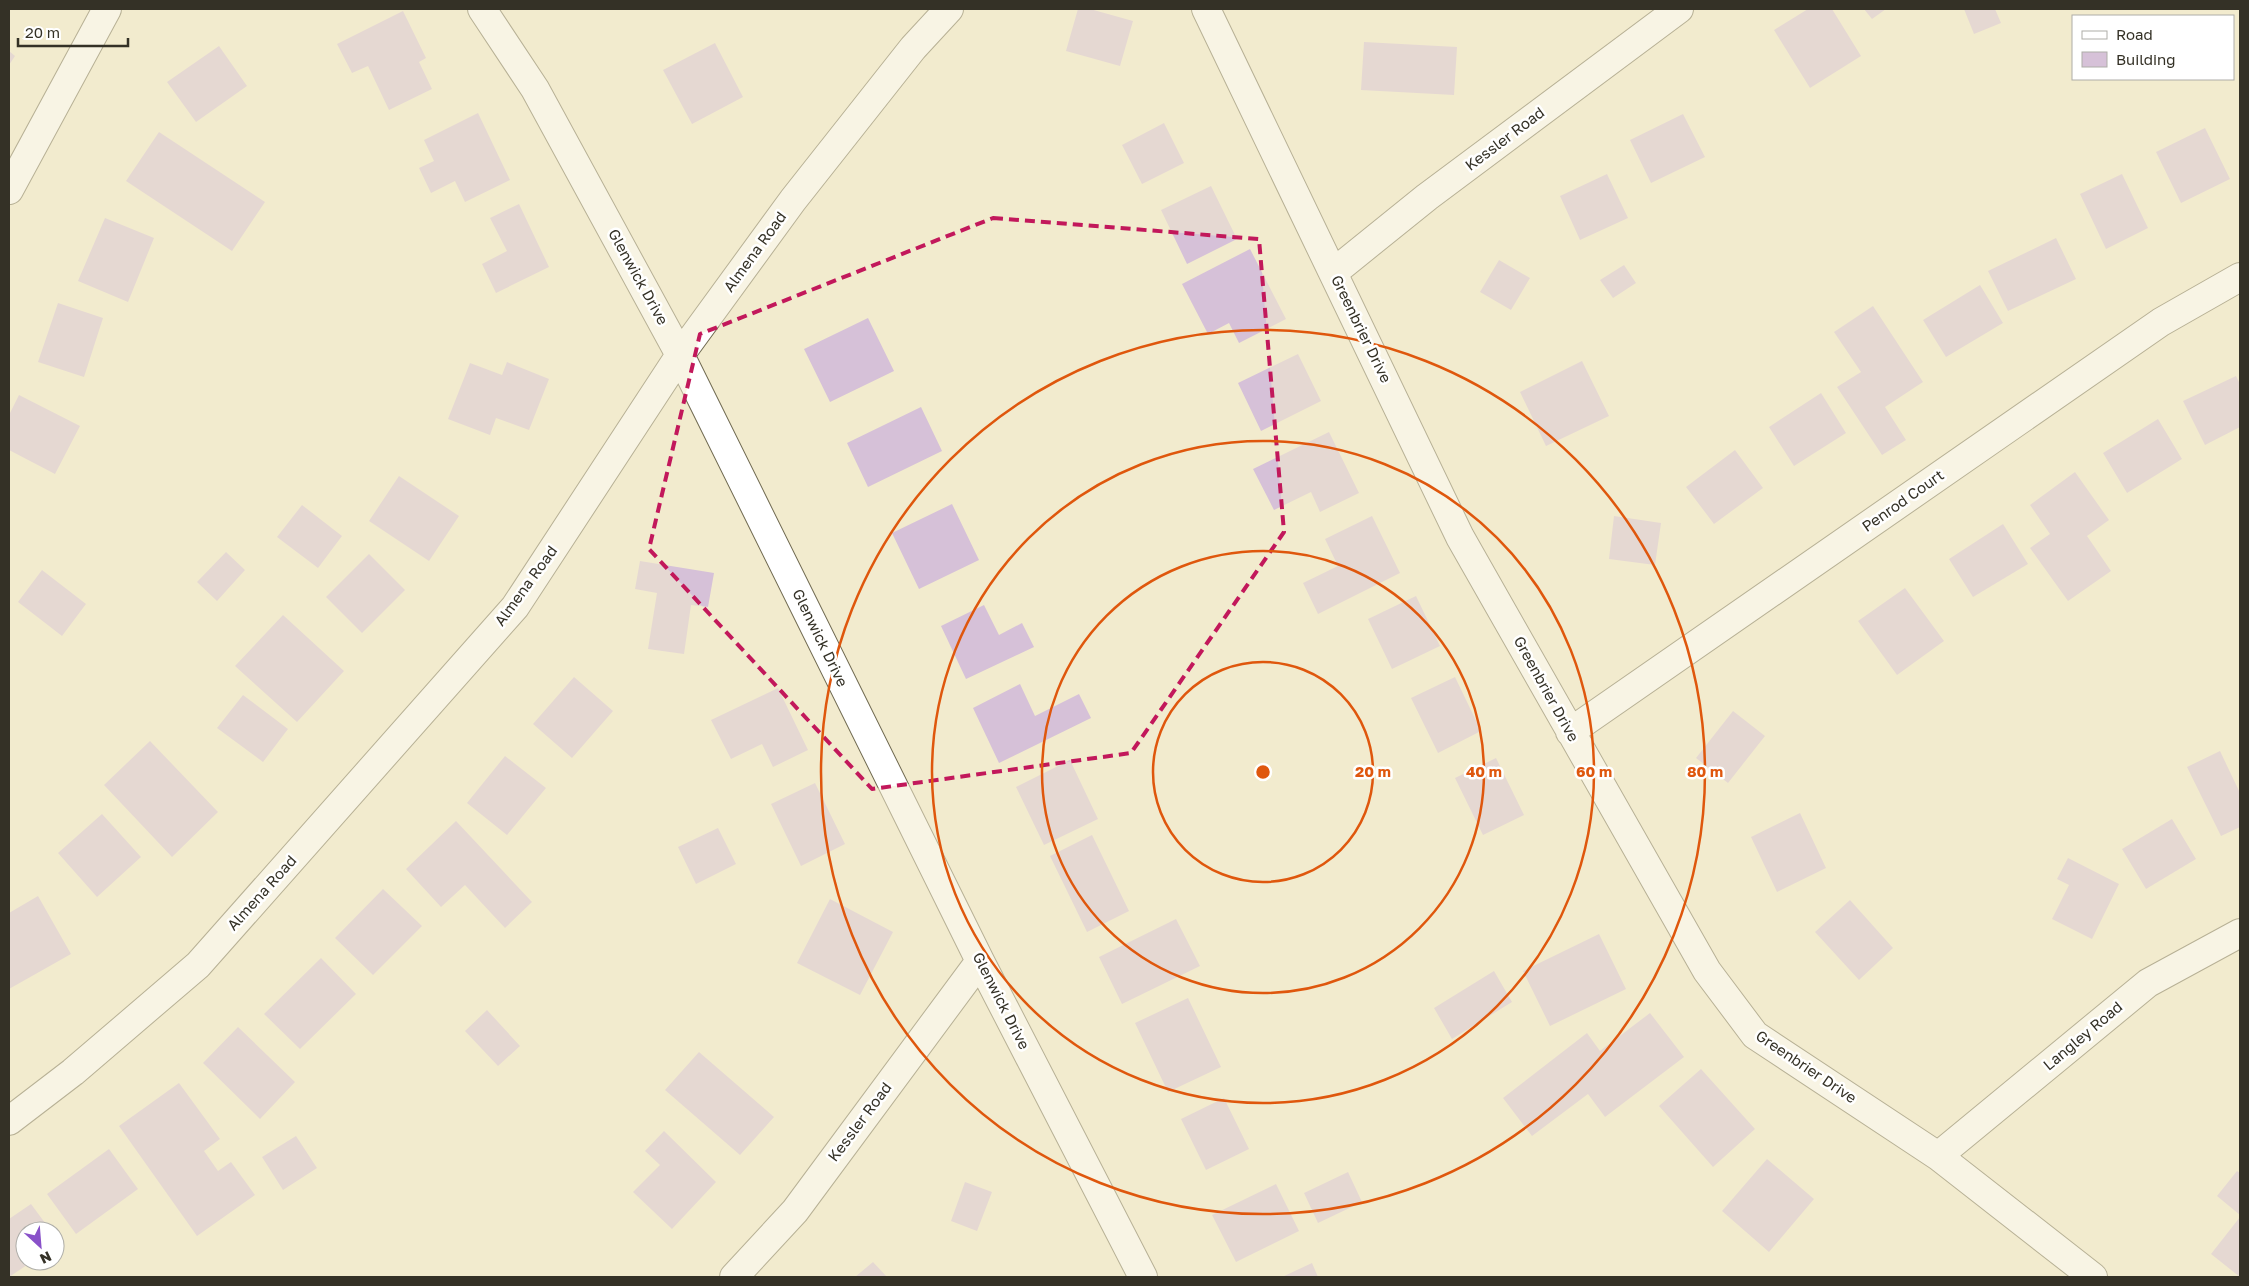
<svg xmlns="http://www.w3.org/2000/svg" width="2249" height="1286" font-family="'Golos Text',sans-serif">
<style>
.building{fill:#d6c1d8}
.lines{fill:none;stroke-linecap:round;stroke-linejoin:round}
.minor-casing{stroke:#706a51;stroke-width:30}
.minor{stroke:#fff;stroke-width:28}
.marked{fill:none;stroke:#c2185b;stroke-width:4;stroke-dasharray:10 6;stroke-linejoin:round}
.ring{fill:none;stroke:#df570d;stroke-width:2.5}
.labels{text-anchor:middle;stroke-width:5;stroke-linejoin:round;paint-order:stroke}
.street-label{font-size:15px;fill:#343126;stroke:#fff}
.centre{fill:#df570d;stroke:#fff;stroke-width:2.5}
.ring-label{font-size:15px;text-anchor:middle;font-weight:bold;fill:#df570d;stroke:#fff;stroke-width:5;stroke-linejoin:round;paint-order:stroke}
</style>
<rect width="100%" height="100%" fill="#f2ebce"/>
<path class="building" d="M1078 9H1090L1133 21 1120 66 1066 51Z
M1808 9H1832L1861 56 1810 88 1774 30Z
M1864 9H1886L1872 19Z
M1964 9H1995L2001 23 1974 34Z
M403 11 426 58 419 62 432 89 389 110 368 66 352 73 337 44Z
M1364 42 1457 47 1454 95 1361 90Z
M715 43 743 97 692 124 663 70Z
M219 46 247 86 196 122 167 82Z
M9 51 15 56 9 65Z
M478 113 510 180 465 202 455 181 431 193 419 168 434 161 424 140Z
M1683 114 1705 157 1651 183 1630 140Z
M1164 123 1184 163 1142 184 1122 145Z
M2205 128 2230 179 2181 203 2156 152Z
M159 132 265 202 232 251 126 181Z
M1607 174 1628 218 1580 240 1560 196Z
M2122 174 2148 228 2106 249 2080 194Z
M1211 186 1237 239 1187 264 1161 210Z
M519 204 549 267 496 293 482 264 507 251 490 218Z
M105 218 154 238 128 302 78 281Z
M2056 238 2076 279 2008 311 1988 271Z
M1250 249 1286 319 1239 343 1229 323 1208 334 1182 284Z
M1499 260 1530 278 1511 310 1480 292Z
M1624 265 1636 283 1613 298 1600 280Z
M1980 285 2003 323 1946 357 1923 320Z
M58 303 103 318 84 377 38 362Z
M1873 306 1923 382 1885 407 1906 440 1882 455 1837 387 1861 372 1834 332Z
M868 318 894 371 830 402 804 349Z
M1298 354 1321 401 1261 431 1238 383Z
M1582 361 1609 416 1546 446 1520 392Z
M507 362 549 379 529 430 496 418 490 435 448 419 470 363 502 375Z
M2236 376 2240 384V427L2205 445 2183 401Z
M1821 393 1846 433 1794 466 1769 427Z
M19 395 80 426 55 474 9 450V415Z
M921 407 942 451 868 487 847 443Z
M2158 419 2182 459 2127 493 2103 453Z
M1329 432 1359 493 1320 512 1311 492 1274 510 1253 469Z
M1735 450 1763 488 1714 524 1686 487Z
M2075 472 2109 520 2087 536 2111 571 2068 601 2030 548 2050 534 2030 505Z
M399 476 459 516 429 561 369 521Z
M952 504 979 560 919 589 892 533Z
M302 505 342 536 318 568 277 537Z
M1372 516 1400 573 1318 614 1303 583 1338 566 1325 539Z
M1614 516 1661 523 1655 565 1609 559Z
M2003 524 2028 564 1973 597 1949 559Z
M226 552 245 570 217 601 197 582Z
M369 554 405 590 362 633 326 597Z
M640 561 714 573 708 607 691 605 684 654 648 649 657 593 635 589Z
M42 570 86 604 62 636 18 602Z
M1905 588 1944 641 1897 675 1858 621Z
M1416 596 1440 646 1392 669 1368 619Z
M984 605 999 635 1022 623 1034 647 966 679 941 626Z
M283 615 344 671 297 722 235 666Z
M574 677 613 711 572 758 533 724Z
M1455 677 1481 731 1438 753 1411 698Z
M1020 684 1035 716 1079 694 1091 718 999 763 973 708Z
M778 688 808 750 773 767 762 744 731 759 711 720Z
M243 695 288 729 263 762 217 728Z
M1733 711 1765 736 1728 783 1696 758Z
M150 741 218 812 172 857 104 785Z
M2220 751 2240 793V827L2221 836 2187 767Z
M505 756 546 788 507 835 467 803Z
M1496 758 1524 815 1483 835 1455 778Z
M1070 760 1098 819 1044 845 1016 787Z
M815 783 845 844 801 866 771 804Z
M1800 813 1826 868 1777 892 1751 837Z
M102 814 141 857 97 897 58 853Z
M2172 819 2196 859 2146 889 2122 849Z
M456 821 532 902 505 928 465 885 441 907 406 869Z
M718 828 736 864 696 884 678 847Z
M1092 835 1129 911 1087 932 1050 856Z
M2068 858 2119 884 2092 939 2052 919 2069 885 2057 879Z
M383 889 422 926 373 975 335 938Z
M38 896 71 954 9 989V913Z
M830 899 893 932 860 995 797 963Z
M1850 900 1893 948 1859 980 1815 932Z
M1176 919 1200 966 1122 1004 1099 957Z
M1599 934 1626 989 1550 1026 1523 971Z
M321 958 356 994 300 1049 264 1014Z
M1494 971 1512 1002 1452 1039 1434 1008Z
M1188 998 1221 1067 1168 1092 1135 1023Z
M487 1010 520 1046 498 1066 465 1031Z
M1650 1013 1684 1057 1605 1117 1588 1094 1532 1136 1503 1098 1587 1033 1600 1051Z
M238 1027 295 1082 260 1119 203 1063Z
M699 1052 774 1117 740 1155 665 1090Z
M1701 1069 1755 1129 1713 1167 1659 1106Z
M179 1083 220 1139 204 1151 218 1171 231 1162 255 1195 197 1236 119 1126Z
M1224 1098 1249 1149 1206 1170 1181 1119Z
M664 1131 716 1182 672 1229 633 1192 660 1165 645 1151Z
M296 1136 317 1168 283 1190 262 1157Z
M109 1149 138 1189 76 1234 47 1194Z
M1767 1159 1814 1199 1769 1252 1722 1211Z
M2237 1171 2240 1173V1215L2217 1196Z
M1348 1172 1362 1202 1318 1223 1304 1193Z
M965 1182 992 1192 977 1231 951 1221Z
M1276 1184 1299 1231 1236 1262 1212 1215Z
M31 1204 51 1231H25V1261H33L9 1277V1219Z
M2240 1217V1277L2211 1254Z
M873 1262 887 1277H855Z
M1312 1263 1318 1277H1282Z"/>
<g class="lines">
<g class="minor-casing">
<path id="minor" d="M482 9 535 89 680 355 980 961 1143 1277
M1206 9 1460 537 1707 971 1755 1035 1938 1156 2093 1277
M9 190 107 9
M1334 272 1427 197 1679 9
M1570 732 2161 322 2240 277
M9 1121 73 1072 198 965 515 607 680 355 793 200 913 48 949 9
M1938 1156 2148 983 2240 933
M734 1277 795 1211 980 961"/>
</g>
<use href="#minor" class="minor"/>
</g>
<path d="M0 0H2249V1286H0ZM993 218 1259 239 1284 532 1131 753 872 789 649 549 700 334Z" fill="#f2ebce" fill-opacity=".55" fill-rule="evenodd"/>
<path class="marked" d="M993 218 1259 239 1284 532 1131 753 872 789 649 549 700 334Z"/>
<g class="ring">
<circle cx="1263" cy="772" r="110"/>
<circle cx="1263" cy="772" r="221"/>
<circle cx="1263" cy="772" r="331"/>
<circle cx="1263" cy="772" r="442"/>
</g>
<g class="labels">
<g class="street-label">
<text transform="translate(1505 139) rotate(-37)" y="5">Kessler Road</text>
<text transform="translate(755 252) rotate(-54)" y="5">Almena Road</text>
<text transform="translate(638 277) rotate(61)" y="5">Glenwick Drive</text>
<text transform="translate(1361 329) rotate(64)" y="5">Greenbrier Drive</text>
<text transform="translate(1903 501) rotate(-35)" y="5">Penrod Court</text>
<text transform="translate(526 586) rotate(-54)" y="5">Almena Road</text>
<text transform="translate(820 638) rotate(64)" y="5">Glenwick Drive</text>
<text transform="translate(1546 689) rotate(61)" y="5">Greenbrier Drive</text>
<text transform="translate(262 893) rotate(-48)" y="5">Almena Road</text>
<text transform="translate(1001 1001) rotate(63)" y="5">Glenwick Drive</text>
<text transform="translate(2083 1036) rotate(-40)" y="5">Langley Road</text>
<text transform="translate(1806 1067) rotate(34)" y="5">Greenbrier Drive</text>
<text transform="translate(860 1122) rotate(-53)" y="5">Kessler Road</text>
</g>
</g>
<circle cx="1263" cy="772" r="8" class="centre"/>
<g class="ring-label">
<text x="1373" y="777">20 m</text>
<text x="1484" y="777">40 m</text>
<text x="1594" y="777">60 m</text>
<text x="1705" y="777">80 m</text>
</g>
<rect width="2249" height="1286" fill="none" stroke="#343126" stroke-width="20"/>
<rect x="2072" y="15" width="162" height="65" fill="#ffffff" stroke="#aeada8"/>
<rect x="2082" y="31" width="25" height="8" fill="#ffffff" stroke="#aeada8"/>
<text x="2116" y="40" font-size="15" fill="#343126">Road</text>
<rect x="2082" y="52" width="25" height="15" fill="#d6c1d8" stroke="#aeada8"/>
<text x="2116" y="65" font-size="15" fill="#343126">Building</text>
<g transform="translate(40 1246) rotate(154)"><circle r="24" fill="#ffffff" stroke="#aeada8"/>
<path d="M0-4L9 19L0 12L-9 19Z" fill="#8951c9"/>
<text y="-8" font-size="14" font-weight="bold" text-anchor="middle" fill="#343126">N</text>
</g>
<path d="M18 38v8h110v-8" fill="none" stroke="#343126" stroke-width="2.5"/>
<text x="25" y="38" font-size="15" fill="#343126" stroke="#ffffff" stroke-width="4" paint-order="stroke">20 m</text>
</svg>
